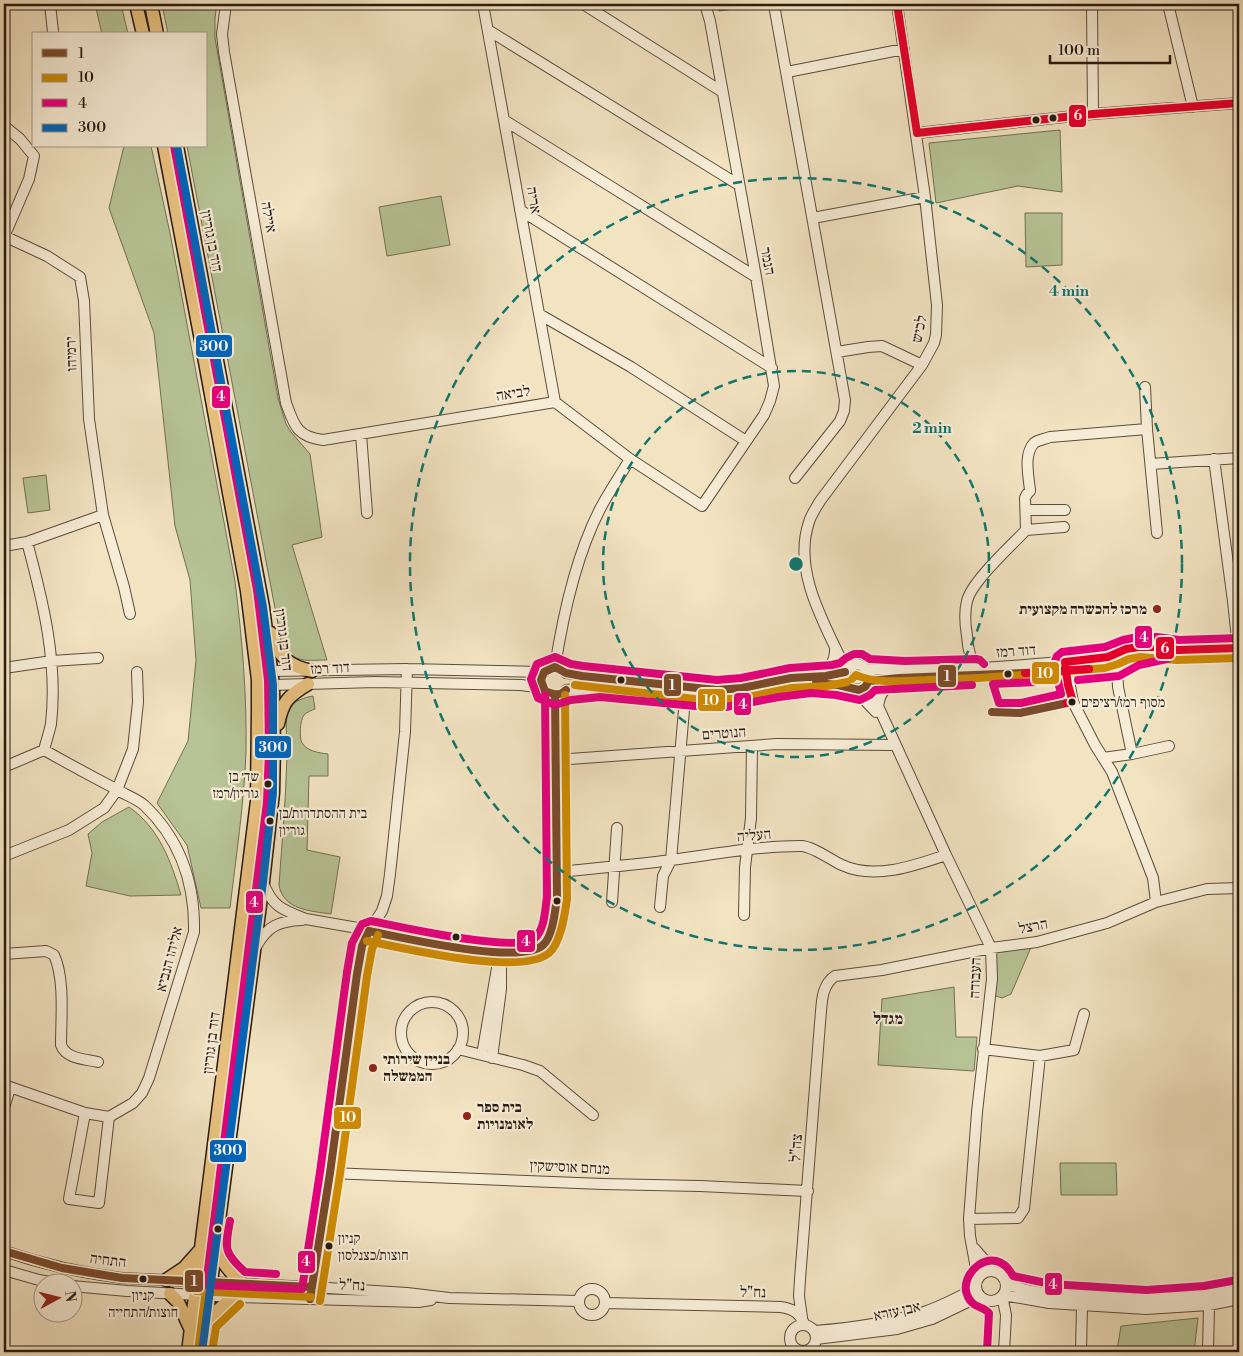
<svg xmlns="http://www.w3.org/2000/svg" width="1243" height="1356" font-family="'Libre Bodoni','Frank Ruhl Libre',serif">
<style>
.green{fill:#b7c496;stroke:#707053}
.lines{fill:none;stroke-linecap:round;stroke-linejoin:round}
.minor-casing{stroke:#5b4d3c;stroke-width:12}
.major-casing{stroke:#291b10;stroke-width:15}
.minor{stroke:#f7edd7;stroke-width:10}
.major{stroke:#e9c280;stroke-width:12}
.bus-1-casing{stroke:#f7edd7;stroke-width:11}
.bus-2-casing{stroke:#f7edd7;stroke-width:11}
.bus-3-casing{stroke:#f7edd7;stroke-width:11}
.bus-4-casing{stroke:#f7edd7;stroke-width:11}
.bus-5-casing{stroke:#f7edd7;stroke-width:11}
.bus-1{stroke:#7a4b2a;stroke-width:8}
.bus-2{stroke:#ce8a03;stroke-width:8}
.bus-3{stroke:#e5007d;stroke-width:8}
.bus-4{stroke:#0065bd;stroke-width:8}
.bus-5{stroke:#e4002b;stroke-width:8}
.ring{fill:none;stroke:#0f766e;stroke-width:2.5;stroke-dasharray:9 6}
.bus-dot{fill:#291b10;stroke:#f7edd7;stroke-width:2}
.poi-dot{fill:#8f2418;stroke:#f7edd7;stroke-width:2}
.labels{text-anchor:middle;stroke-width:4.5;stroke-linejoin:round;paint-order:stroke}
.bus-label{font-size:14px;fill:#291b10;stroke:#f7edd7;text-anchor:start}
.street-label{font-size:15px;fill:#291b10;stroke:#f7edd7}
.poi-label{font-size:15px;font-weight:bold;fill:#291b10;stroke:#f7edd7;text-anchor:start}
.neighbourhood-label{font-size:16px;font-weight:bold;fill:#291b10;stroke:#f7edd7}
.centre{fill:#0f766e;stroke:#f7edd7;stroke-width:2.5}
.ring-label{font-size:15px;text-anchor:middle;font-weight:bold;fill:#0f766e;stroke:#f7edd7;stroke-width:4.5;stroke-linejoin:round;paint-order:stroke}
.line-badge{stroke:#f7edd7;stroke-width:2}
.badge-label{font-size:14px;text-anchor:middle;font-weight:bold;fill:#fff}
</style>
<rect width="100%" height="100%" fill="#f2e3c1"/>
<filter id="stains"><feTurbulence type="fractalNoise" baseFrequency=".004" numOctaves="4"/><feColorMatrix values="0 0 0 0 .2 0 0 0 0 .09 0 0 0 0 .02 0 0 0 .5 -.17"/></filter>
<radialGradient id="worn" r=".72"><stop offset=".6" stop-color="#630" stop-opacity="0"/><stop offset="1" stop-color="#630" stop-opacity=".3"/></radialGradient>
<path class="green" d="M95 4H121L128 34H102Z
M162 4H217L215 18V38L278 398 286 424 291 432 310 454 322 537 292 545 327 660C306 660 296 664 282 645L187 146H206V34H168Z
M718 4H769L719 11Z
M1060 130 1062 192 1018 186 936 203 929 143Z
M124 146H151L170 233 235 581C242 638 247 695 246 752 244 804 236 857 230 908H201L187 845 157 803 188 741 196 660 190 580 175 526 154 333 109 208Z
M441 196 450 245 387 256 379 207Z
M1025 213H1062V265L1026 267Z
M46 475 50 510 28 513 23 478Z
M313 696 315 709C312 710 307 712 304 715 300 720 299 737 302 743 307 751 319 753 328 754V776H309L307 850 340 857 331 914C311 911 283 910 279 885 282 842 286 798 287 754 288 740 283 720 290 708 293 701 306 697 313 696Z
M129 807C159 828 171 861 181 895L130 896 86 886 92 853 88 834 102 822Z
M1032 945 1011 994 1002 998 993 995 996 950Z
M954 987 956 1037H977L974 1071 878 1065 882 999Z
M1060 1163H1116L1117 1195H1061Z
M1198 1318 1194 1352H1128L1117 1350 1121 1326Z"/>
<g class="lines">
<g class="minor-casing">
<path id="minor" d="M50 4 53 32
M226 4 222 34 224 52 286 403C294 425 297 437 323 440L555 402 630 459 702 506 764 415 770 401 774 386 756 277 710 21 705 4
M483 4 555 402
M583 4 721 91
M1092 4 1093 114
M1168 4 1193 107
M774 5 845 400 844 411 840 421 795 478
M488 30 739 185
M787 72 904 49
M504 120 756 277
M4 126 20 139 34 156 29 179 4 237
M917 133 1093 114 1239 103
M520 210 772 368
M813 218 925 197
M4 236 47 256 80 277 84 301 89 419 103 515 124 587 130 614
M539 314 631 367 746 441
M837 352 868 347 882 346 922 365
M1145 387 1147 429 1157 533
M361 434 367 513
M1214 459 1233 601 1238 649
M1151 464 1239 458
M1026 510H1065
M1026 530 1064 527
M4 546 27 542 103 515
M1066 664 1073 702 1095 745 1112 772 1153 878 1156 902
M555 667C563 615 576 556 600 509 609 492 620 476 630 459
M4 668 52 661 98 658
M867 669C946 672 1024 666 1103 658L1115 655 1126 649 1139 647H1156L1178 650 1239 648
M846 670C826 626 792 572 809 522 811 515 816 508 820 501L922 365 934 343 936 335 937 305 925 197 897 4
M566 673 696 689 717 690 742 688 775 680 826 676 845 672
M820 676C830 668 836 661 835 647
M979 676C971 663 968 651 967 636 965 624 964 613 967 601 972 581 1011 546 1026 530L1025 498 1027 494 1030 491C1029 477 1023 455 1034 443 1038 440 1045 439 1050 437L1147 429
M258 680 272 671 407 669 544 672
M869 681C950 672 1033 678 1114 667 1122 665 1127 660 1134 657 1141 654 1149 652 1156 651
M266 682 273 685 375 682 521 685 543 688
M868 684 946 855 991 948 992 979 977 1112 969 1219 970 1236 978 1279
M566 690 600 687 696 696 725 697 777 687 811 683 838 685 859 690C874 684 872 668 857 664L847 668C843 675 843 681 848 687
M855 690 876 712
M878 708C879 693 886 686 899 679
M1132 754 1169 746
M1103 758 1132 754 1118 687 1117 666
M556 760 777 744 894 745
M4 767 44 750C46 742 49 733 51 724 58 662 43 601 27 542
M4 856 69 830 104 808 117 790 133 749 138 702 137 672
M558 872C596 868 634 865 672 860 713 854 760 846 801 846 812 846 831 860 842 865 874 880 914 866 946 855
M263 882C272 907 283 910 306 919L501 953C550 953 549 942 557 898L555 695
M612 902 617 828
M660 907 663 876 671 860 684 710 686 705 696 696
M744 915 745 867 751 818 752 746
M256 947C267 926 279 921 302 920
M4 954 46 951 54 955C65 979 61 1018 61 1045 66 1059 85 1059 98 1062
M401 1033a31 31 0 1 1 62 0a31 31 0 1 1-62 0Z
M458 1049 523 1065 540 1071 593 1115
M983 1049 1040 1056 1074 1050 1084 1014
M482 1055 497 968
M492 1058 501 989V953
M4 1085 85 1113 109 1117 133 1103 142 1093 149 1078 194 932C195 883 181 840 144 805 136 798 123 794 114 788 91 776 67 763 44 750
M4 1108 10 1088
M85 1113 69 1199 99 1203 109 1117
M330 1173 603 1184 700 1186 808 1191
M969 1219 1018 1218 1024 1209 1040 1056
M974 1248 994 1271
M4 1251C42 1264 81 1273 122 1278L312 1287 407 1293 449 1298 579 1301
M4 1270 39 1280 60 1284
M976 1286a15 15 0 1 1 30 0a15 15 0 1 1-30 0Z
M1006 1284 1026 1290 1050 1294 1146 1300 1205 1296 1239 1290
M72 1286 127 1291 233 1297 418 1302 431 1300
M579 1302a13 13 0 1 1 26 0a13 13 0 1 1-26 0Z
M1003 1295 1049 1303 1146 1309 1209 1305 1239 1299
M1002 1296 1006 1315 1004 1352
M310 1299 330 1173 359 958 362 946 369 931 382 911 387 896 390 874 405 732 407 669
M605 1303 781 1307C794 1309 799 1313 805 1325
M802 1318 799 1296 800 1279 820 1023C822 1006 820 986 835 976L882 970 991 948 1037 942 1107 923 1156 902 1207 889 1239 888
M790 1338a13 13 0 1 1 26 0a13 13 0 1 1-26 0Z
M815 1331C852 1328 888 1323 924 1312 942 1306 959 1297 976 1288
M816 1339 897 1329 932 1319 980 1296
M1081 1352 1082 1305
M1208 1352 1209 1305"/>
</g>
<g class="major-casing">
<path id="major" d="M136 4 143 34
M151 4 157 34
M164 146 201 340 247 591 258 680V708L257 801 188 1352
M177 146 263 607 273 685 274 746 273 793 263 882 202 1352
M271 633C279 657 288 666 312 671
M278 724C283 701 288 696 308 684
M217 1248C222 1263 230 1272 241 1282
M166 1280 184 1268 201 1249
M170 1294 178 1302 190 1328
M207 1323 216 1312 233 1297"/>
</g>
<use href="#minor" class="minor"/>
<use href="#major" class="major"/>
<g class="bus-1-casing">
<path id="bus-1" d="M869 681 899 678 1025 673
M816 683 838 685 859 690 865 687 869 681
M566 690C559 697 553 694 545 691L541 680 544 672 555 667 566 673 582 676 717 690 742 688 791 678 826 676 845 672
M992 712 1020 713 1067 703
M369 931C400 937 521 966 543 945 553 936 555 911 557 898L555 695
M4 1251 62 1268 122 1278 312 1287
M310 1299 330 1173 357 974 362 946 369 931"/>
</g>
<g class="bus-2-casing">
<path id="bus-2" d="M852 679 856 675C875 684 908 681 928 680 987 679 1046 673 1105 668L1118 664 1129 659 1140 657 1177 660 1239 658
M575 685 695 699 717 700 743 698 792 688 827 686 847 682
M367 941C405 948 520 977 549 953 561 943 565 913 567 899L565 695
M196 1291 311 1297
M320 1301 340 1174 367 976 372 949 378 935
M198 1352 207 1282
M212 1352 216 1327 240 1304"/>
</g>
<g class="bus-3-casing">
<path id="bus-3" d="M174 146 257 590 268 680 269 751 267 802 206 1285 302 1289 320 1172 347 972 352 943 362 924 371 921C397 926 518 954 535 938 545 929 545 909 547 897L545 695
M1055 661 1057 656 1062 652 1105 647 1123 640 1138 637H1157L1179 640 1239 638
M1078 680 1119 676 1139 665 1167 659
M1058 681 1061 694 1021 703H999L993 684Z
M972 685 875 690 870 695 860 700 836 695 811 693 779 697 726 707 695 706 600 697 571 700 555 705 538 698 531 679 537 664 555 657 571 664 583 666 717 680 741 678 790 668 832 665 840 663 846 658 854 654H862L870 659 905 661 976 659 980 660 984 664
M230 1221C225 1248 223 1252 245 1272L276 1274
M987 1351 989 1313C983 1306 973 1308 968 1297 956 1275 994 1240 1013 1276L1051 1284 1146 1290 1204 1286 1237 1280"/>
</g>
<g class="bus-4-casing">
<path id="bus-4" d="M177 146 263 607 273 685V793L263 882 202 1352"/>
</g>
<g class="bus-5-casing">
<path id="bus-5" d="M897 4 917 133
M917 133 1093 114 1239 103
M1025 673 1089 669
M1067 703 1073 702 1068 685 1065 662 1108 657 1126 649 1139 647H1156L1178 650 1239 648"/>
</g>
<use href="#bus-1" class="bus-1"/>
<use href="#bus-2" class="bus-2"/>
<use href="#bus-3" class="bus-3"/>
<use href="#bus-4" class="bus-4"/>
<use href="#bus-5" class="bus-5"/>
</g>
<g class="ring">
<circle cx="796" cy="564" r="193"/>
<circle cx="796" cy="564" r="386"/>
</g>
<g class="bus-dot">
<circle cx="1053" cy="118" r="4.5"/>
<circle cx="1036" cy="120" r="4.5"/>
<circle cx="1008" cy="674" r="4.5"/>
<circle cx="621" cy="680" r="4.5"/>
<circle cx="1072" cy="702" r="4.5"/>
<circle cx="268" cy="784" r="4.5"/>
<circle cx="270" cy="821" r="4.5"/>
<circle cx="557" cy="901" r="4.5"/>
<circle cx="456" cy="937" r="4.5"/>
<circle cx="218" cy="1229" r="4.5"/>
<circle cx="329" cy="1246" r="4.5"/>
<circle cx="143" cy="1279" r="4.5"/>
</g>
<g class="poi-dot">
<circle cx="1157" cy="609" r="5"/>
<circle cx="373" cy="1068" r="5"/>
<circle cx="467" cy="1116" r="5"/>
</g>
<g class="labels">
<g class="bus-label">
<text x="1081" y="707">מסוף רמז/רציפים</text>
<text x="259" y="781" text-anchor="end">שד׳ בן<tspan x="259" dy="17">גוריון/רמז</tspan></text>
<text x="279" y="818">בית ההסתדרות/בן<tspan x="279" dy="17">גוריון</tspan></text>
<text x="338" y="1243">קניון<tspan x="338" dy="17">חוצות/כצנלסון</tspan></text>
<text x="143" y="1300" text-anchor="middle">קניון<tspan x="143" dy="17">חוצות/התחייה</tspan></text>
</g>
<g class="street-label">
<text transform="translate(534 200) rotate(80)" y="5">אריה</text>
<text transform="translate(269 217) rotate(80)" y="5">איילה</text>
<text transform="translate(212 241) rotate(79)" y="5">דוד בן גוריון</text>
<text transform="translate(768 261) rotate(79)" y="5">הנמר</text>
<text transform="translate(919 329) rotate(-78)" y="5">לכיש</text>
<text transform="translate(71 354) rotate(-92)" y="5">ירמיהו</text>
<text transform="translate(513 393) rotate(-9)" y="5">לביאה</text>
<text transform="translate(284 640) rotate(83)" y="5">דוד בן גוריון</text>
<text transform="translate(1016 651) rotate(-4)" y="5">דוד רמז</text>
<text transform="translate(330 668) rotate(-3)" y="5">דוד רמז</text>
<text transform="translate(724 733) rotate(-4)" y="5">הנוטרים</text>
<text transform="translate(754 835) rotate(-5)" y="5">העליה</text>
<text transform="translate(1033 926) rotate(-11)" y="5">הרצל</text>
<text transform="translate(169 959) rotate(-75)" y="5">אליהו הנביא</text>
<text transform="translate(975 978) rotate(-88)" y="5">העבודה</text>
<text transform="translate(211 1043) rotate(-83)" y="5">דוד בן גוריון</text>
<text transform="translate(796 1148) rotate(-86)" y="5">צה"ל</text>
<text transform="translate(570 1167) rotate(3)" y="5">מנחם אוסישקין</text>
<text transform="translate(108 1260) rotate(7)" y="5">התחיה</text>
<text transform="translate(352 1285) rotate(2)" y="5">נח"ל</text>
<text transform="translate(753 1292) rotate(1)" y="5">נח"ל</text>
<text transform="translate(897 1311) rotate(-12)" y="5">אבן עזרא</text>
</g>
<g class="poi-label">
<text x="1147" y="614" text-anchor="end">מרכז להכשרה מקצועית</text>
<text x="383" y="1064">בניין שירותי<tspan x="383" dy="17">הממשלה</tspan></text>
<text x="477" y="1112">בית ספר<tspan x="477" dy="17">לאומנויות</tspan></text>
</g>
<g class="neighbourhood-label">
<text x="888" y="1024">מגדל</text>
</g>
</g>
<circle cx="796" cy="564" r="8" class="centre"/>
<g class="ring-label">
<text x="1069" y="296">4 min</text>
<text x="932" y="433">2 min</text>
</g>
<g class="line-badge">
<rect x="1068" y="104" width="19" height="24" rx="5" fill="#e4002b"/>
<rect x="195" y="334" width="38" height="24" rx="5" fill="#0065bd"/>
<rect x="211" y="385" width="20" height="24" rx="5" fill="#e5007d"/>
<rect x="1134" y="625" width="19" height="24" rx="5" fill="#e5007d"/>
<rect x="1155" y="636" width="20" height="24" rx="5" fill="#e4002b"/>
<rect x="1031" y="661" width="29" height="24" rx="5" fill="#ce8a03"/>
<rect x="937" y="664" width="20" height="24" rx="5" fill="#7a4b2a"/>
<rect x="663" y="673" width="19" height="24" rx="5" fill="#7a4b2a"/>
<rect x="697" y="688" width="29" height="24" rx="5" fill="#ce8a03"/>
<rect x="733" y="692" width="19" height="24" rx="5" fill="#e5007d"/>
<rect x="254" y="735" width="38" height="24" rx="5" fill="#0065bd"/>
<rect x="245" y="890" width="19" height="24" rx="5" fill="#e5007d"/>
<rect x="516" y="929" width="20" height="24" rx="5" fill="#e5007d"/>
<rect x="333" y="1106" width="29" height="24" rx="5" fill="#ce8a03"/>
<rect x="209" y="1139" width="38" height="24" rx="5" fill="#0065bd"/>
<rect x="297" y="1250" width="19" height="24" rx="5" fill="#e5007d"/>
<rect x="184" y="1269" width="20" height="24" rx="5" fill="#7a4b2a"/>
<rect x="1044" y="1272" width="19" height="24" rx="5" fill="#e5007d"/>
</g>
<g class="badge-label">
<text x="1078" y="120">6</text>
<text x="214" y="351">300</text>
<text x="221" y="401">4</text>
<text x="1144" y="642">4</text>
<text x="1165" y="653">6</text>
<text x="1045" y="678">10</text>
<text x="947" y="681">1</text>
<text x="672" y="690">1</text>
<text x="711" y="705">10</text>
<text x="743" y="709">4</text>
<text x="273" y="752">300</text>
<text x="254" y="907">4</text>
<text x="526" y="946">4</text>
<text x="348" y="1122">10</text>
<text x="228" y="1155">300</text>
<text x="306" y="1266">4</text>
<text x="194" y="1286">1</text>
<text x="1053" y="1289">4</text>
</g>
<rect width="1243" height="1356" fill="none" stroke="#f2e3c1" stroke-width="20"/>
<rect x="5" y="5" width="1233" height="1346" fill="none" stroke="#291b10" stroke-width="2.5"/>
<rect x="10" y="10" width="1223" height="1336" fill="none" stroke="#291b10"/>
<rect x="32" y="32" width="175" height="115" fill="#f7edd7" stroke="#a59987"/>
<rect x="42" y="49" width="25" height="8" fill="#7a4b2a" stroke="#a59987"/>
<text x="78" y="58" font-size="15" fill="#291b10">1</text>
<rect x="42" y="74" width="25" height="8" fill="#ce8a03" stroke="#a59987"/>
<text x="78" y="82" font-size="15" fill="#291b10">10</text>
<rect x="42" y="99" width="25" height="8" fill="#e5007d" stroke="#a59987"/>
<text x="78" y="108" font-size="15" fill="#291b10">4</text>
<rect x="42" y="124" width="25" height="8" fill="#0065bd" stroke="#a59987"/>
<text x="78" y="132" font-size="15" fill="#291b10">300</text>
<g transform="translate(58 1298) rotate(83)"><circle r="24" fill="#f7edd7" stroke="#a59987"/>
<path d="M0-4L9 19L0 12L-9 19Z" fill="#8f2418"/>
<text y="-8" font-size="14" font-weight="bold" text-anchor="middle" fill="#291b10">N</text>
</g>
<path d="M1050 55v8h120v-8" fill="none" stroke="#291b10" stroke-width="2.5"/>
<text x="1058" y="55" font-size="15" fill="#291b10" stroke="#f7edd7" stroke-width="4" paint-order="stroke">100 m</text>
<rect width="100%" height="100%" filter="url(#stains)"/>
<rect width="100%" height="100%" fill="url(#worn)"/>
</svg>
